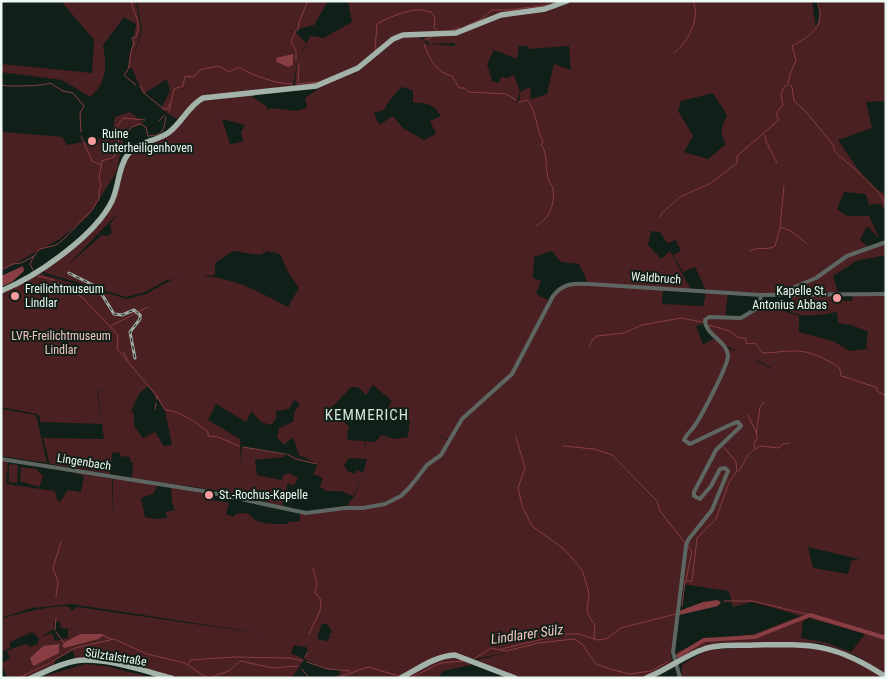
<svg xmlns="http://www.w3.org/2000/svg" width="887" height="679" font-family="'Roboto Condensed',sans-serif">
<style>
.green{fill:#4a2022;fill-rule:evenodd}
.water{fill:#883e42}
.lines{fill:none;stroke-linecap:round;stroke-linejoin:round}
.stream{stroke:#883e42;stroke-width:1}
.river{stroke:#883e42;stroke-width:4}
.minor{stroke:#5e6662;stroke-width:4}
.major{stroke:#a3b3aa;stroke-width:5.5}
.rail-casing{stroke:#a1aca6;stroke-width:3}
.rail{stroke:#101f17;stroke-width:1;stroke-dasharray:4;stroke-linecap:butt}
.poi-dot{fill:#f59b9d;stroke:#101f17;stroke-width:2}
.labels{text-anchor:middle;stroke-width:4;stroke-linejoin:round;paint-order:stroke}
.poi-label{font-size:12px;fill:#eef8f2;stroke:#101f17;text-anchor:start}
.street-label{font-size:12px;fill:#eef8f2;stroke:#101f17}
.park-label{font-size:12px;fill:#f0c3c2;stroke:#101f17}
.water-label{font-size:14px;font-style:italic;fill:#f3c5c5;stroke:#101f17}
.quarter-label{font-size:15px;letter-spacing:1px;fill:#d2e5db;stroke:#101f17}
</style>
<rect width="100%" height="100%" fill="#101f17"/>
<path class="green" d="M61 1H136L141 31 132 63 142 31 137 1H328L314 25 294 30 306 43 297 64 293 86 210 95 179 120 161 109 170 91 167 79 143 94 132 68H128L136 24 124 17 103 45C107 66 107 83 90 97L62 80 1 72V64L92 73 94 40Z
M348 1H560L552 4 560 7 572 1H812L816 28 820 14 819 1H886V101L866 102 872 128 838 140C849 155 868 189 886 194V211L880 204 869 205 866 194 844 192 837 209 847 216H869L879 238 867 226 860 240 868 247 847 255 816 277 776 294 706 290 695 267 683 272 673 255 681 251 676 240 667 243 660 232 651 231 648 245 661 259 670 251 691 290 588 283 579 264 561 262 552 251 534 257 533 278 541 281 536 294 550 301C538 324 528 352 512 373 492 398 462 410 449 440L436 434 449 441 441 455 422 470 407 490 390 501 376 506C400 503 409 487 423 470 429 464 436 462 442 456 447 449 451 440 454 432H459L455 431C470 404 502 391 519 365 534 340 544 294 572 284L663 289 662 304 703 306 706 292 728 293 725 316 709 317 705 320 704 323 696 326 703 345 715 338 726 348 742 353 773 370C758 356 706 346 706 321L709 318C726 318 751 322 762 304L799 316V332L833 341 850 351 866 349 873 352 866 348 868 332 852 325 838 323 837 312C820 315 806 318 790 312L792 296H831L833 300 852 301 853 295 886 294V676L857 656 819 643H773L706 647 698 648 682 658 678 657 676 653 702 640 754 634 801 616 752 602 733 607 729 591 682 584 686 551 684 549 671 651 672 663 642 678H517L476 660 509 652 474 659 454 654 446 655 398 678H332L340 674V669H329L306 660 304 658 308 651 306 647 294 645 291 653 304 659 292 678H179L94 659H75L73 650 55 660V665L28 678H8L1 664 10 658 7 651 25 644 30 647 38 644 39 638 32 632 10 642V648L1 652V619C24 612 44 607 68 606L72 611 77 607 90 609 292 638 72 604 32 608 1 618V460L8 461 6 484 55 491 57 500 60 502 68 490 81 492 84 476 72 472 112 479 113 521V478L158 485 153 494 141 498 145 517 154 519 167 518 166 512 175 510 172 502 171 487 207 492V499L229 503 226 514 233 517 236 514 248 513C257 526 272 524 288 524V522L300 521V512L310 516 308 513 353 509 346 507 354 496 363 475 353 496 341 491H326L320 487 323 478 313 474 318 464 299 455 293 437 284 445 277 437 279 428 293 422 295 411 300 404 294 400 289 409 276 411V419L271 425 261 422 251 411 246 422 216 404 208 420 240 439 241 463 242 447 286 455 283 457 255 460 257 475 281 480 284 475 289 473 298 478 294 486 288 483 282 506 221 491 132 478 133 462H130V457L120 456V453L112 452 110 474 50 464 43 438 104 439 98 391 105 387 97 391 102 424 40 422V417L37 414 1 407 2 292 14 287 39 270 44 275 127 299 146 294 173 279 190 277 167 280 145 292 126 297 46 273 42 269C70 251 105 229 116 195 121 181 121 164 131 153 141 142 156 142 168 135 178 128 183 117 190 109 204 93 228 95 247 93L267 107 270 119 268 110 271 108 296 111 307 108 305 98 318 89 320 85C335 79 351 74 365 64 388 50 388 36 418 35L427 44 455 46V43L430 44 423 38 424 35H447L448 33C432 33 412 30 397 36 385 40 377 52 367 60 350 74 316 90 295 86L297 64 310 36 324 38 352 22ZM519 46H528V49L569 46 571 70 554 64 547 94 531 99 530 87 520 92V99L516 104 520 92 514 75 507 78 502 77 498 83 492 81 487 64 494 50 517 59ZM401 87 413 90V103C426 102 434 105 441 116L430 121 436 134 424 140 403 128 393 116 379 125 374 113 384 110 390 99H382H391ZM713 93 727 115C722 129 718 129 726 144L708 159 684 152 693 136 678 111 681 101ZM222 119 245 125 241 132 243 142 230 144ZM119 212 110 224 112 233 108 236 102 235 68 265ZM233 251 260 255 268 251 280 254 289 274 299 288 288 307C259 292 235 278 203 276L215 275V263ZM373 385 392 401 388 407 410 421 408 437 395 439 381 435 376 442 365 441 366 450 364 441 347 440 348 430 350 428 331 408 351 387H358L366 395ZM148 386 165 410 172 445 164 446 155 432 143 438 134 426V414L131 411 139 394ZM349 458 367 459 363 473 356 470 355 474 347 471 344 465ZM808 547 859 559 851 561 848 574 813 568ZM809 618 865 634 851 652 824 642 801 638 803 621ZM59 621 61 628 81 629H68V638L55 641 52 633 41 637 54 629V622ZM322 623 328 625 332 632 329 635 330 638 327 641 317 639ZM80 634H104L105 635 99 639 66 648 63 647 65 642ZM59 644V653L34 666 32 664 30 658 43 646Z
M130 112 144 123 112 133 115 117Z
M1 132 53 136 62 137 67 145 124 134 117 171 89 215 60 239 1 271Z
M886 242V255L856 261 833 276 838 293 806 294 805 283 848 256Z
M1 409 36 415 47 463 1 456Z
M9 464 18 465 17 483 9 482Z
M21 467 36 469 43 476 39 487 20 481Z
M772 646 820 648 855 659 883 678H681L682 665 706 650Z
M454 657 475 664 443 671 439 676 440 678H405L434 662Z
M85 664 105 666 154 678H38Z"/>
<path class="water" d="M293 54V65L288 67 277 62 276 58Z
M23 266 24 271 12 282 1 287V276Z
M717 600 721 602 718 606 679 615V611L703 602Z
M80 634H105L99 639 65 648 62 646 65 642Z
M59 644V653L34 666 32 664 30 658 43 646Z"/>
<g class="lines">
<path class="stream" d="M131 1C134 17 142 19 136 37L132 38 134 44C127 55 133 67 124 75L136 85
M466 26 480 20 492 10H507L549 5
M452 30 460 28
M425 40 434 36
M424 44C429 58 436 73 452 76L459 88H465L469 92 506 94 516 100
M375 50 377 24C384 19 405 11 415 10 420 9 426 11 431 12L435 18 434 28 438 31
M674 53C688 42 701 18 693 1
M296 60V51L291 42 296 30H298L299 22 308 1
M298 82 299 64
M296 84 320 82
M1 85C9 87 44 86 50 83L63 91 73 93 84 106 80 113 81 132
M790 85 792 87 794 101 807 113 834 146V150L838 155C850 165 884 192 885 205
M140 86 145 94 164 109H167L170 103
M519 102 527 100C537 111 536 129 543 142L541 145C550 154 542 174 553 188 555 204 550 218 536 226
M169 112 174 89 183 86 185 76 194 77 199 70 219 66 229 72 239 67C253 76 277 84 292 84
M159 121 164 115
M114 131 123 118 145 120
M765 135 766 141 777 163
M81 136 92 161 101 165
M106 140 114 131 116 132 129 130
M784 186 780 227 791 231 806 243
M660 217 662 213 680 197 711 183 737 163V156L779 120 777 117V112L783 105 781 94 784 87 788 84 790 74 796 60 792 46C805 39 822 30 820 12 820 7 817 6 818 1
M750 251C758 246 767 251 775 246L780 228
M1 270 13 264 21 263 34 256 40 249 56 245 64 239 92 210 99 199V190L101 185 99 178 102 161 114 157 118 141 132 127 140 124 146 127 148 136C165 135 163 130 166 117
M33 270 30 264 34 256
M38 276 54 280 63 288 82 297 118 335 117 349 157 396 156 399
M709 325 730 331 739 338H745L747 344 755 343 763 353C789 352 802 346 828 361 836 365 841 366 841 376 853 379 864 384 876 387L877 391 886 396
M111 326 148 307
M589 347 593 339 597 336 624 333 642 325 681 318 702 322
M123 352 128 360
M157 396 165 410C179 410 197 423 208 432V436L218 437 239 446
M155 409 156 403
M748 415 757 434
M516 437 525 468 518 488 522 506 532 526 564 549 582 570 589 593 587 611 591 620 595 624 594 639
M563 446 594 449 612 455 657 501 660 511 685 543
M243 447 285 454
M756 449 759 446 779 448 783 444 789 443
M287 454 296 459 317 464
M739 471 748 455 755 449 754 443 758 437 756 435 760 407 764 402
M686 580 692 551 688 546
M56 597 58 582 53 568 61 542
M724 601H753L810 615
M682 606 685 581H692L697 538 716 519 729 482 737 471 736 462 724 447
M55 630 56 618
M56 632 64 643
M309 634 320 611 321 600 315 592 317 584 313 568
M103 636 111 639
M501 649 565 634H579L597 640 606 639 621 628 676 614
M305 657 308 652
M474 659 491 648 506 651 538 643 574 639 582 644 596 664 610 669 629 674 651 671 667 662
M307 662 328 669 350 671
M188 664 191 660 234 657 289 658 303 661
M302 669 309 678
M18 678 48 664 75 648 114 639 147 654 185 663 207 678
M208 678 229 671 240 661 273 668 298 666
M336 678 368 667 399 676
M410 678 441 663 463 661"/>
<path class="river" d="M678 656 704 640 755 637 810 615 886 638"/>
<path class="minor" d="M776 295 816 278 847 256 886 242
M1 459 203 491 306 513 345 508H363L385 504 401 496 410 487 427 465 441 455 462 419 512 374 553 296C563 283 574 283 589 284L761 295 886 294
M680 678 673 652 686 546 688 540 712 510 728 471 725 468 720 469 711 486 700 499 694 496V492L716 450 741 426 738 422 734 423 690 444 684 440C686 435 690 432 693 428 700 419 729 364 728 355 726 340 705 335 705 320L709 317 741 318 759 307 761 295"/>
<path class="major" d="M1 291C37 276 95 236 112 201 119 186 118 167 128 154 139 141 155 142 168 133 182 123 188 106 203 98L316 86 358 68 393 39 403 35 456 33 501 15 545 9 567 1
M31 678C45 672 59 664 75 661 102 656 144 671 171 678
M401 678C418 669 435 656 455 655L515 678
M646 678C666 671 683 656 704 649 718 644 737 646 753 645 812 644 835 643 886 677"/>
<g class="rail-casing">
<path id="rail" d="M69 273 101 289
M101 293 114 314 122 315 134 310 140 315V319L130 332 135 358"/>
</g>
<use href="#rail" class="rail"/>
</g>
<g class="poi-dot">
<circle cx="92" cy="141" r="5"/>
<circle cx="15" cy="296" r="5"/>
<circle cx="837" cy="298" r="5"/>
<circle cx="209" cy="495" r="5"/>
</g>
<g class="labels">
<g class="poi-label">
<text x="102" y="138">Ruine<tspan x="102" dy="14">Unterheiligenhoven</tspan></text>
<text x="25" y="293">Freilichtmuseum<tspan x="25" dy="14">Lindlar</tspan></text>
<text x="827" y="295" text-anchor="end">Kapelle St.<tspan x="827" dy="14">Antonius Abbas</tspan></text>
<text x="219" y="499">St.-Rochus-Kapelle</text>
</g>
<g class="street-label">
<text transform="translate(656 278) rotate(4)" y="4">Waldbruch</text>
<text transform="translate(84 462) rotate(9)" y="4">Lingenbach</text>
<text transform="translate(116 657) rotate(9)" y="4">Sülztalstraße</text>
</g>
<g class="park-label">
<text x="61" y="340">LVR-Freilichtmuseum<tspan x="61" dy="14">Lindlar</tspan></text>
</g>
<g class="water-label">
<text transform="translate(527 634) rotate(-8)" y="5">Lindlarer Sülz</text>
</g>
<g class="quarter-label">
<text x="367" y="420">KEMMERICH</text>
</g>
</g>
<rect width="887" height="679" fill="none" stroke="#eef8f2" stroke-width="5"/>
</svg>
